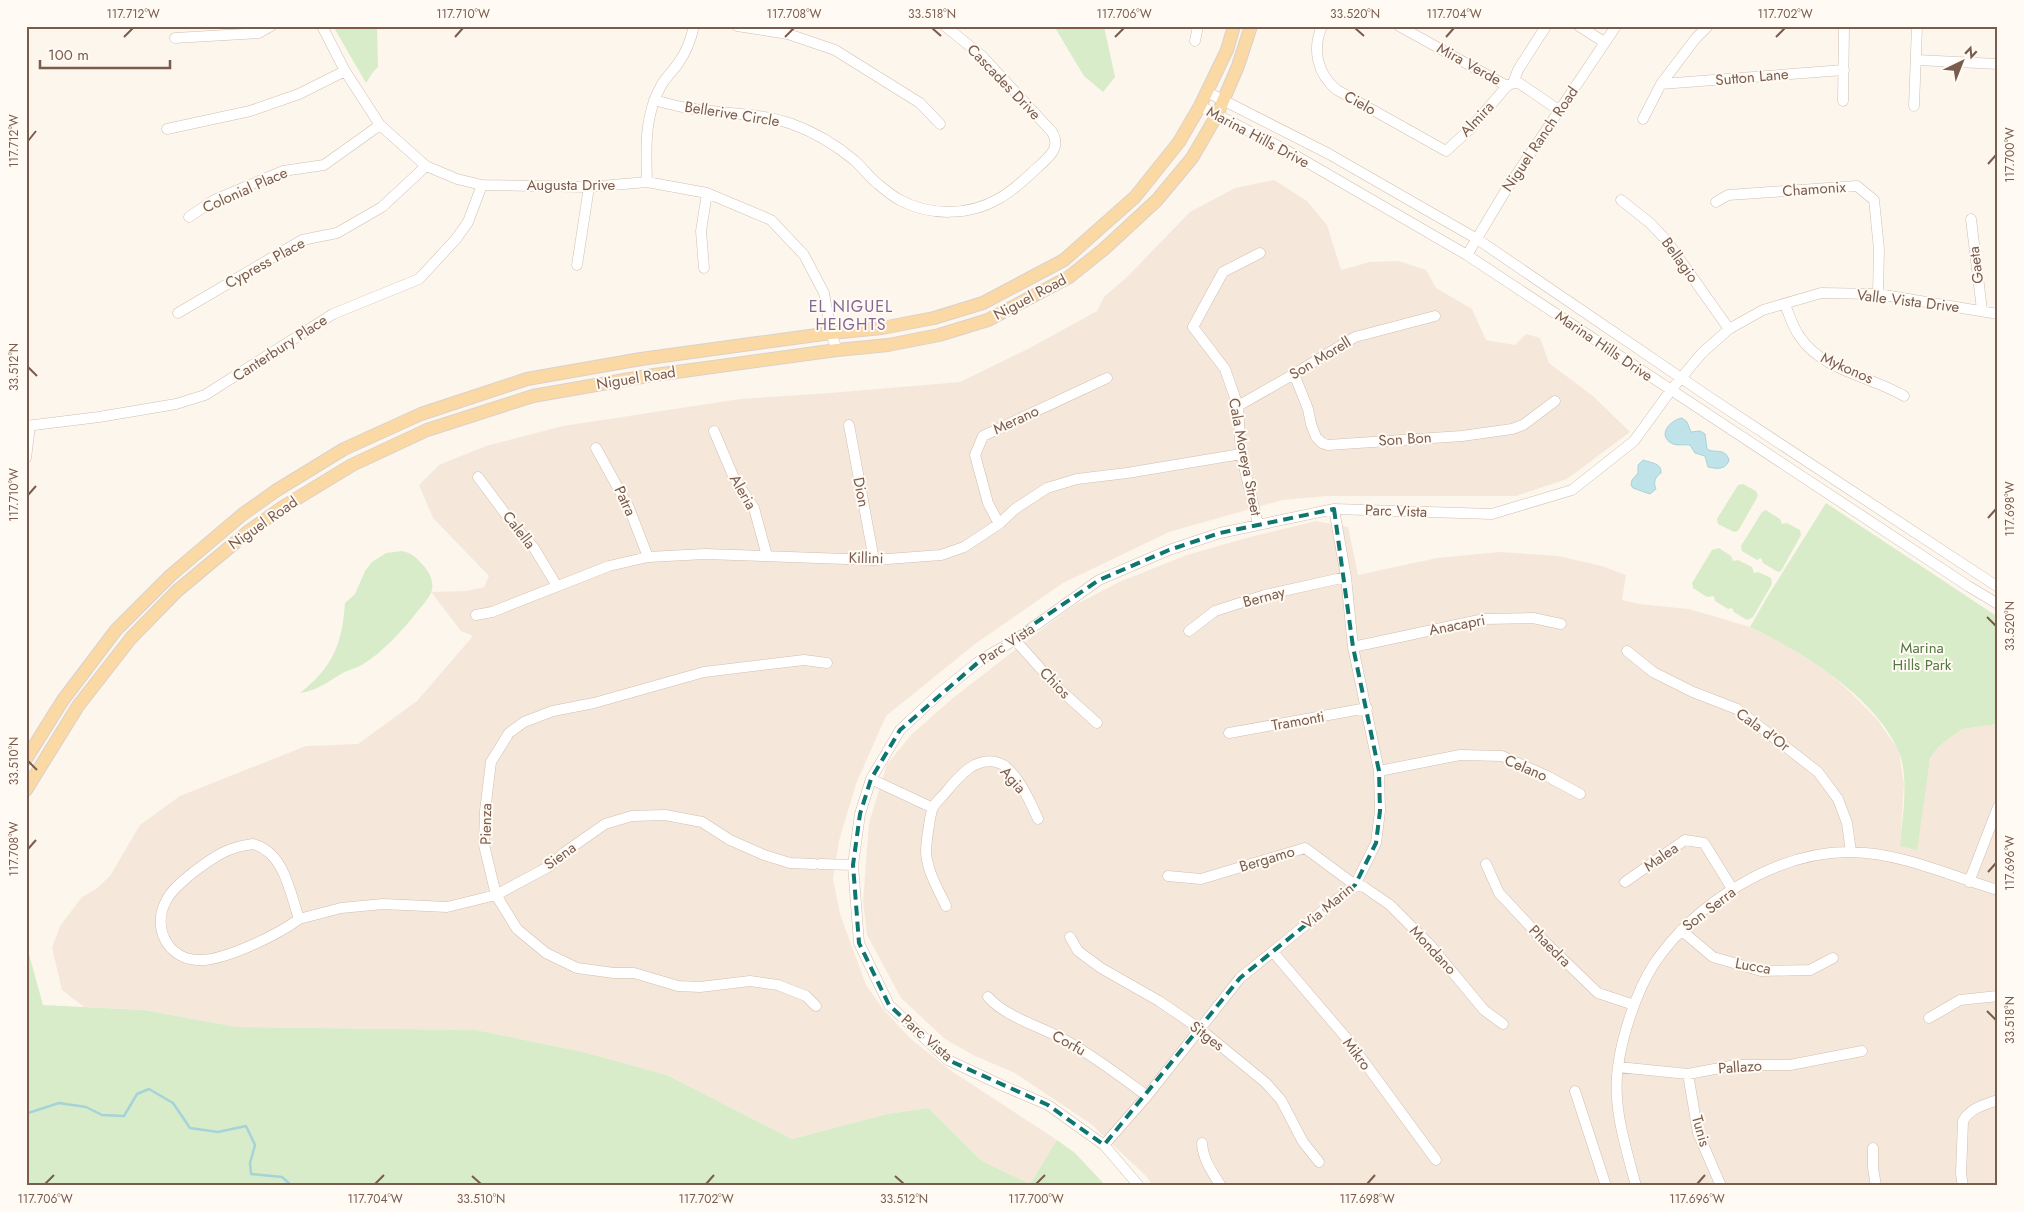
<svg xmlns="http://www.w3.org/2000/svg" width="2024" height="1212" font-family="Jost,sans-serif">
<style>
.residential{fill:#f5e8da}
.green{fill:#d8ecc9}
.water{fill:#bfe3e8;stroke:#a5d3da}
.lines{fill:none;stroke-linecap:round;stroke-linejoin:round}
.stream{stroke:#a5d3da;stroke-width:2.5}
.minor-casing{stroke:#d1beb0;stroke-width:11}
.major-casing{stroke:#dad1cd;stroke-width:14}
.minor{stroke:#fff;stroke-width:10}
.major{stroke:#fbd9a5;stroke-width:12}
.marked{fill:none;stroke:#0f766e;stroke-width:4;stroke-dasharray:10 6;stroke-linejoin:round}
.ticks{fill:none;stroke:#7a5c4d;stroke-width:2}
.labels{text-anchor:middle;stroke-width:4;stroke-linejoin:round;paint-order:stroke}
.street-label{font-size:15px;fill:#7a5c4d;stroke:#fffaf3}
.park-label{font-size:15px;fill:#537a41;stroke:#fffaf3}
.neighbourhood-label{font-size:16px;letter-spacing:1px;fill:#846695;stroke:#fffaf3}
.neatline{fill:none;stroke:#7a5c4d;stroke-width:2}
.ticks-label{font-size:12px;text-anchor:middle;fill:#7a5c4d}
</style>
<rect width="100%" height="100%" fill="#fdf6ec"/>
<path class="residential" d="M1274 180 1307 201 1327 225 1341 270 1370 262 1399 261 1426 270 1436 288 1472 309 1486 340 1515 345 1526 334 1540 338 1549 363 1593 396 1630 432 1567 479 1516 496H1327L1282 500 1169 532 1063 583 975 644 886 716 856 784 839 841 833 879 840 914 866 985 883 1009 911 1039 950 1070 1057 1140 1030 1184 982 1161 928 1108 887 1114 792 1139 667 1075 583 1052 476 1030 237 1027 144 1010 84 1007 62 990 52 948 60 926 82 897 96 889 110 876 140 825 180 796 306 746 358 744 417 701 473 636 461 631 431 592 466 591 484 587 489 576 433 518 419 485 439 465 486 446 563 426 740 399 830 393 960 382 1028 349 1097 311 1104 297 1127 277 1190 212 1235 188Z
M1316 521 1348 527 1358 575 1437 558 1500 552 1558 556 1602 566 1626 575 1622 600 1639 604 1689 609 1750 627 1788 646 1827 672 1847 689 1877 719 1899 751 1904 784 1900 845 1927 778 1930 760 1939 746 1962 729 1998 724V1186H1153L1146 1176 1091 1124 1015 1073 975 1056 945 1039 901 998 867 935 863 902 869 823 887 764 912 734 953 698 1034 635 1073 606 1119 582 1187 555 1250 537Z"/>
<path class="green" d="M333 26H377L378 67 373 72 366 83Z
M1054 26H1104L1115 77 1103 92 1084 76Z
M1743 484 1756 491 1758 496 1738 531 1734 532 1718 524 1717 519 1738 485Z
M1826 503 1998 617V724L1962 729 1939 746 1930 759 1917 850 1900 846C1902 818 1910 776 1898 750 1875 697 1801 651 1750 627L1769 594Z
M1766 510 1780 519 1782 524 1787 523 1800 530 1801 535 1781 571 1778 572 1763 563 1761 558 1757 560 1742 551 1741 546 1762 512Z
M1719 548 1731 556 1733 561 1738 560 1752 567 1754 573 1758 572 1771 578 1772 584 1753 617 1747 620 1734 612 1732 608 1728 609 1715 601 1714 596 1707 597 1693 588 1692 583 1712 550Z
M402 551C411 553 415 556 421 563 428 570 434 579 432 590 430 597 422 606 417 612 401 632 384 651 362 665 356 668 348 670 341 674 328 682 316 691 300 693 333 667 342 644 345 603L355 594 365 571 372 562 386 553Z
M26 943 43 1005 144 1010 237 1027 476 1030 583 1052 667 1075 792 1139 887 1114 928 1108 982 1161 1030 1184 1057 1140 1075 1153 1106 1186H26Z"/>
<path class="water" d="M1682 418 1687 422 1691 432 1700 431 1705 434 1707 449C1715 454 1725 447 1729 460 1726 470 1717 469 1708 467L1705 456 1695 453 1690 445C1685 444 1678 446 1673 444 1656 436 1670 420 1682 418Z
M1643 460C1651 463 1662 463 1661 473 1655 477 1653 482 1656 489L1650 494 1633 488 1631 485 1632 480 1638 473V465Z"/>
<g class="lines">
<path class="stream" d="M26 1116 28 1113 59 1103 86 1107 102 1115 124 1116 137 1094 149 1089 173 1103 190 1128 218 1132 246 1126 255 1145 250 1163 251 1174 282 1177 292 1186
M425 1186H442"/>
<g class="minor-casing">
<path id="minor" d="M322 26 345 71 380 125 426 166 457 179 482 185 589 187 647 182 707 193 771 220 804 255 824 293 831 333 837 350
M737 26 788 34 835 50 920 103 940 124
M1322 26C1312 49 1317 74 1337 90L1446 151 1470 129 1507 86
M1399 26 1507 86 1513 83H1519L1560 111
M1579 26 1604 42
M175 38 259 33 271 26
M1195 41 1198 26
M1917 60 1998 64
M1513 83 1518 70 1546 26
M1661 84 1696 38 1708 26
M1207 92 1329 154 1477 239 1712 399 1998 587
M654 100C665 103 676 106 687 108 722 114 758 112 792 124 814 132 836 145 854 160 863 168 869 177 878 184 885 190 892 196 900 200 929 216 969 216 998 199 1012 192 1025 179 1037 168 1048 158 1062 148 1052 132L982 56 945 26
M1843 101 1844 26
M1200 106 1286 150 1467 255 1968 586 1998 604
M1914 106 1917 26
M1643 119 1661 84 1844 70
M167 129 250 111 299 94 345 71
M647 182C646 147 644 115 662 84 667 76 674 70 679 62 687 51 691 39 694 26
M1621 200 1650 223 1666 240 1729 329
M1716 202 1728 195 1857 186 1874 200 1879 249 1878 294
M189 217 214 200 283 171 324 165 380 125
M1971 219 1982 310
M1467 255 1506 190 1616 26
M577 265 589 187
M704 268 701 231 707 193
M1785 305C1790 316 1793 328 1800 337 1823 371 1870 376 1904 396
M178 313 302 240 337 233 382 207 426 166
M1294 374 1308 409 1311 424 1316 437 1322 443 1328 445 1462 436 1512 429 1523 425 1555 401
M1238 406 1294 374 1355 337 1435 316
M849 425 874 560
M26 426 99 417 176 404 205 395 333 314 419 279 456 239 468 222 482 185
M714 431 734 478 754 508 767 556
M596 448 629 508 648 557
M26 458 30 426
M478 477 513 524 534 548 557 586
M999 524 988 503 975 455 983 436 1107 378
M1258 524 1241 454 1238 406 1225 369 1193 327 1223 272 1260 253
M476 615 492 612 609 566 648 557 705 554 874 560 941 555 964 547 999 524 1015 509 1047 488 1077 479 1127 473 1241 454
M1189 631 1215 611 1265 595 1346 577
M1015 640 1057 687 1097 723
M1353 647 1484 619 1533 618 1561 624
M1627 651 1653 672 1693 692 1737 709 1818 772 1838 799 1847 823 1851 852
M1229 733 1367 708
M1379 771 1460 755 1502 756 1547 776 1580 794
M871 779 933 808
M253 844C284 852 290 892 299 919 279 934 223 962 197 960 167 958 152 927 166 901 171 890 185 879 195 871 215 856 228 847 253 844Z
M820 864 853 865
M1486 864 1499 893 1542 939 1598 993 1634 1005
M1168 876 1201 879 1305 848 1355 885 1364 887 1390 905 1430 945 1484 1010 1503 1024
M1625 882 1685 840 1704 843 1733 890
M1969 882 1998 807
M946 906C938 889 927 871 926 852 926 844 930 814 933 807 936 802 942 797 946 792 958 777 976 755 999 763 1016 769 1031 803 1038 819
M299 919 341 908 383 904 447 907 496 895 548 867 565 852 605 824 632 816 665 815 702 822 730 840 764 855 790 863 814 864
M1681 930 1713 957 1761 971 1810 970 1833 958
M1070 937 1078 951 1101 968 1159 1001 1200 1029 1266 1083 1281 1100 1303 1142 1319 1162
M1273 952 1348 1040 1436 1160
M988 997C1007 1018 1040 1026 1065 1040 1094 1056 1120 1076 1147 1096
M816 1006 806 996 778 985 750 981 700 987 678 986 634 973H614L577 968 546 953 517 929 496 895 484 845 485 811 491 762 509 733 524 722 553 711 594 703 704 672 804 660 827 663
M1929 1018 1960 1000 1998 996
M1618 1067 1688 1074 1736 1065H1790L1862 1051
M1688 1074 1698 1133 1721 1186
M1575 1091 1606 1186
M1202 1143C1203 1160 1212 1172 1221 1186
M1104 1145 1147 1096 1240 978 1355 885 1376 843 1380 811 1379 771 1353 647 1346 577 1334 509
M1873 1148V1168L1876 1186
M1139 1186 1104 1145 1048 1105 999 1084 948 1060 889 1005 859 943 853 865 860 814 871 779 900 730 941 692 982 659 1015 640 1099 580 1169 550 1220 533 1334 509 1492 514 1572 490 1634 441 1671 390 1702 353 1729 329 1763 310 1821 293 1878 294 1998 314
M1636 1186C1626 1148 1612 1106 1618 1067 1622 1035 1637 990 1654 964 1695 903 1777 851 1851 852 1902 853 1950 876 1998 890
M1963 1186 1961 1174 1963 1121C1970 1108 1984 1105 1998 1100"/>
</g>
<g class="major-casing">
<path id="major" d="M26 759 63 700 116 630 171 575 243 514 277 490 344 449 421 414 527 379 641 359 831 333 882 328 934 318 983 303 1064 260 1135 197 1179 142 1200 106 1227 50 1234 26
M26 790 78 706 131 638 177 591 249 531 283 507 352 465 427 430 533 396 647 376 837 350 888 345 939 335 988 320 1069 277 1104 249 1157 200 1192 158 1217 115 1238 66 1251 26"/>
</g>
<use href="#minor" class="minor"/>
<use href="#major" class="major"/>
</g>
<path class="marked" d="M1334 509 1353 647 1379 771 1380 811 1376 843 1355 885 1240 978 1104 1145 1048 1105 948 1060 889 1005 859 943 853 865 860 814 871 779 900 730 982 659 1099 580 1169 550 1220 533Z"/>
<path class="ticks" d="M932 28 941 36M1355 28 1364 36M124 37 133 28M455 37 463 28M785 37 794 28M1115 37 1124 28M1446 37 1454 28M1776 37 1785 28M28 141 36 131M1988 164 1996 155M28 367 37 376M28 495 36 486M1988 518 1996 509M1987 617 1996 626M28 761 37 770M28 849 36 840M1988 872 1996 863M1987 1011 1996 1020M472 1176 481 1184M895 1176 904 1184M45 1184 54 1175M375 1184 384 1175M706 1184 714 1175M1036 1184 1045 1175M1367 1184 1375 1175M1697 1184 1705 1175"/>
<g class="labels">
<g class="street-label">
<text transform="translate(1469 64) rotate(29)" y="5">Mira Verde</text>
<text transform="translate(1752 77) rotate(-5)" y="5">Sutton Lane</text>
<text transform="translate(1004 82) rotate(46)" y="5">Cascades Drive</text>
<text transform="translate(1360 103) rotate(29)" y="5">Cielo</text>
<text transform="translate(732 114) rotate(9)" y="5">Bellerive Circle</text>
<text transform="translate(1477 119) rotate(-47)" y="5">Almira</text>
<text transform="translate(1258 137) rotate(28)" y="5">Marina Hills Drive</text>
<text transform="translate(1540 139) rotate(-56)" y="5">Niguel Ranch Road</text>
<text x="571" y="190">Augusta Drive</text>
<text transform="translate(1814 189) rotate(-4)" y="5">Chamonix</text>
<text transform="translate(245 190) rotate(-24)" y="5">Colonial Place</text>
<text transform="translate(1680 260) rotate(54)" y="5">Bellagio</text>
<text transform="translate(265 263) rotate(-29)" y="5">Cypress Place</text>
<text transform="translate(1976 265) rotate(-97)" y="5">Gaeta</text>
<text transform="translate(1030 297) rotate(-28)" y="5">Niguel Road</text>
<text transform="translate(1908 301) rotate(7)" y="5">Valle Vista Drive</text>
<text transform="translate(1604 346) rotate(34)" y="5">Marina Hills Drive</text>
<text transform="translate(280 348) rotate(-33)" y="5">Canterbury Place</text>
<text transform="translate(1320 358) rotate(-31)" y="5">Son Morell</text>
<text transform="translate(1847 368) rotate(24)" y="5">Mykonos</text>
<text transform="translate(636 378) rotate(-9)" y="5">Niguel Road</text>
<text transform="translate(1016 420) rotate(-25)" y="5">Merano</text>
<text transform="translate(1405 439) rotate(-4)" y="5">Son Bon</text>
<text transform="translate(1245 457) rotate(79)" y="5">Cala Moreya Street</text>
<text transform="translate(743 492) rotate(60)" y="5">Aleria</text>
<text transform="translate(861 492) rotate(79)" y="5">Dion</text>
<text transform="translate(625 501) rotate(65)" y="5">Patra</text>
<text transform="translate(1396 511) rotate(2)" y="5">Parc Vista</text>
<text transform="translate(263 523) rotate(-35)" y="5">Niguel Road</text>
<text transform="translate(519 530) rotate(52)" y="5">Calella</text>
<text transform="translate(866 558) rotate(1)" y="5">Killini</text>
<text transform="translate(1264 597) rotate(-15)" y="5">Bernay</text>
<text transform="translate(1457 625) rotate(-11)" y="5">Anacapri</text>
<text transform="translate(1007 644) rotate(-33)" y="5">Parc Vista</text>
<text transform="translate(1055 683) rotate(46)" y="5">Chios</text>
<text transform="translate(1298 721) rotate(-10)" y="5">Tramonti</text>
<text transform="translate(1763 730) rotate(36)" y="5">Cala d'Or</text>
<text transform="translate(1526 768) rotate(23)" y="5">Celano</text>
<text transform="translate(1013 780) rotate(48)" y="5">Agia</text>
<text transform="translate(486 824) rotate(-89)" y="5">Pienza</text>
<text transform="translate(560 856) rotate(-36)" y="5">Siena</text>
<text transform="translate(1661 857) rotate(-35)" y="5">Malea</text>
<text transform="translate(1267 859) rotate(-17)" y="5">Bergamo</text>
<text transform="translate(1328 906) rotate(-40)" y="5">Via Marin</text>
<text transform="translate(1709 909) rotate(-37)" y="5">Son Serra</text>
<text transform="translate(1550 946) rotate(45)" y="5">Phaedra</text>
<text transform="translate(1433 950) rotate(47)" y="5">Mondano</text>
<text transform="translate(1753 966) rotate(10)" y="5">Lucca</text>
<text transform="translate(1207 1036) rotate(37)" y="5">Sitges</text>
<text transform="translate(927 1038) rotate(41)" y="5">Parc Vista</text>
<text transform="translate(1069 1043) rotate(29)" y="5">Corfu</text>
<text transform="translate(1357 1054) rotate(53)" y="5">Mikro</text>
<text transform="translate(1740 1067) rotate(-4)" y="5">Pallazo</text>
<text transform="translate(1701 1131) rotate(74)" y="5">Tunis</text>
</g>
<g class="park-label">
<text x="1922" y="653">Marina<tspan x="1922" dy="17">Hills Park</tspan></text>
</g>
<g class="neighbourhood-label">
<text x="851" y="312">EL NIGUEL<tspan x="851" dy="18">HEIGHTS</tspan></text>
</g>
</g>
<rect width="2024" height="1212" fill="none" stroke="#fffaf3" stroke-width="55"/>
<g transform="translate(1962 62) rotate(43)" stroke="#fffaf3" stroke-width="4" paint-order="stroke">
<path d="M0-4L9 19L0 12L-9 19Z" fill="#7a5c4d"/>
<text y="-8" font-size="14" font-weight="bold" text-anchor="middle" fill="#7a5c4d">N</text>
</g>
<path d="M40 60v8h130v-8" fill="none" stroke="#7a5c4d" stroke-width="2.5"/>
<text x="48" y="60" font-size="15" fill="#7a5c4d" stroke="#fffaf3" stroke-width="4" paint-order="stroke">100 m</text>
<rect x="28" y="28" width="1968" height="1156" class="neatline"/>
<g class="ticks-label">
<text x="133" y="18">117.712°W</text>
<text x="463" y="18">117.710°W</text>
<text x="794" y="18">117.708°W</text>
<text x="932" y="18">33.518°N</text>
<text x="1124" y="18">117.706°W</text>
<text x="1355" y="18">33.520°N</text>
<text x="1454" y="18">117.704°W</text>
<text x="1785" y="18">117.702°W</text>
<text transform="translate(14 141) rotate(-90)" y="4">117.712°W</text>
<text transform="translate(2010 155) rotate(-90)" y="4">117.700°W</text>
<text transform="translate(14 367) rotate(-90)" y="4">33.512°N</text>
<text transform="translate(14 495) rotate(-90)" y="4">117.710°W</text>
<text transform="translate(2010 509) rotate(-90)" y="4">117.698°W</text>
<text transform="translate(2010 626) rotate(-90)" y="4">33.520°N</text>
<text transform="translate(14 761) rotate(-90)" y="4">33.510°N</text>
<text transform="translate(14 849) rotate(-90)" y="4">117.708°W</text>
<text transform="translate(2010 863) rotate(-90)" y="4">117.696°W</text>
<text transform="translate(2010 1020) rotate(-90)" y="4">33.518°N</text>
<text x="45" y="1203">117.706°W</text>
<text x="375" y="1203">117.704°W</text>
<text x="481" y="1203">33.510°N</text>
<text x="706" y="1203">117.702°W</text>
<text x="904" y="1203">33.512°N</text>
<text x="1036" y="1203">117.700°W</text>
<text x="1367" y="1203">117.698°W</text>
<text x="1697" y="1203">117.696°W</text>
</g>
</svg>
